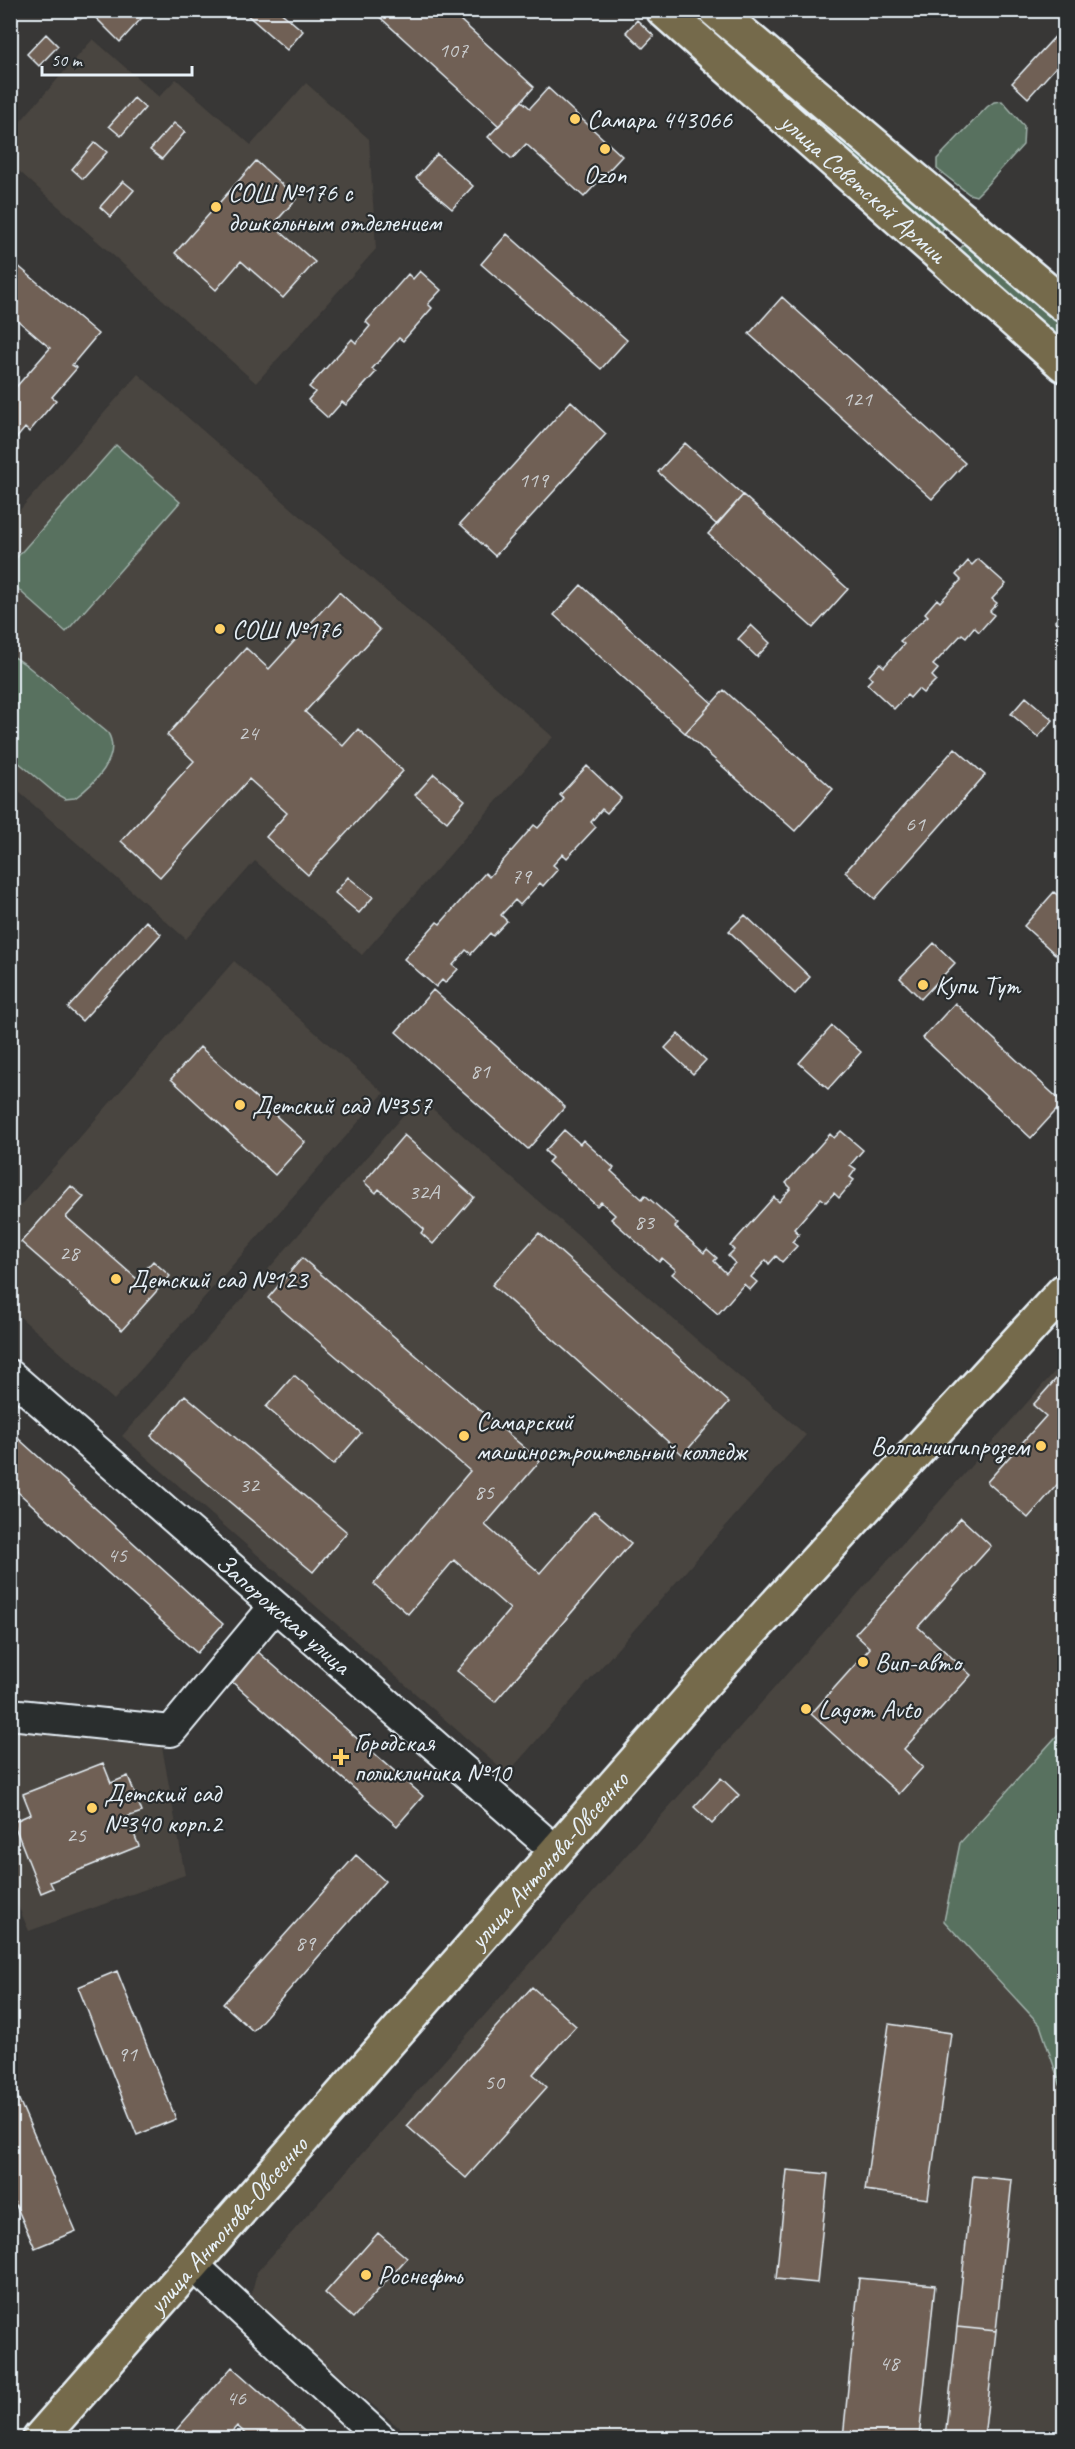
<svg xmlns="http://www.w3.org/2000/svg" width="1075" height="2449" font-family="Caveat,sans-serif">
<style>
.built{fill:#48443f}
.green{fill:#58715e;stroke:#a0b1ab;stroke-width:1.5}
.building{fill:#6f6155;stroke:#e8f1f8;stroke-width:1.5}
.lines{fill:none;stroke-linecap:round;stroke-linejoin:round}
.minor-casing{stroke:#e8f1f8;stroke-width:34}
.major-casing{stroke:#e8f1f8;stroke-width:38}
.minor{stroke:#2a2d2e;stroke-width:30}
.major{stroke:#756b4b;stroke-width:33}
.poi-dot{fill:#ffd166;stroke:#2a2d2e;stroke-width:2}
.labels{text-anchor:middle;stroke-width:4.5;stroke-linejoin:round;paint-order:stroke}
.number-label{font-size:22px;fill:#cacdcf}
.poi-label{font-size:26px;fill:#e8f1f8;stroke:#2a2d2e;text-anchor:start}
.street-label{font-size:26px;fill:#e8f1f8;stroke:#2a2d2e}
</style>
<rect width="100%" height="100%" fill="#383736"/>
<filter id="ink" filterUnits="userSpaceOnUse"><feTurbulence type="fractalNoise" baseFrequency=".0167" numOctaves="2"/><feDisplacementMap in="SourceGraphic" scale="12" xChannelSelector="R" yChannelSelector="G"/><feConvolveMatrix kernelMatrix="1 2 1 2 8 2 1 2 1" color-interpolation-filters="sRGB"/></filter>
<g filter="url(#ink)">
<path class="built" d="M93 39 159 97 176 79 251 145 306 83 369 139 376 249 256 383 11 164V132Z
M138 374 553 737 362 955 255 861 186 939 11 785V520Z
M234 961 384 1093 114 1400 11 1309V1216Z
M419 1097 806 1435 507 1774 122 1436Z
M1064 1361V2438H411L250 2299 257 2272Z
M11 1725 161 1741 185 1875 29 1931 18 1906 11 1908Z"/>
<path class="green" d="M729 35 950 221 931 243 715 54Z
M1002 101 1024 126 1023 145 982 190 976 196 969 194 937 169V159L987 107 994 102Z
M967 241 1064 323V357L950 260Z
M116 445 180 502 66 632 11 583V564Z
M11 655 25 664 108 733C122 757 94 784 75 798L65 799 56 794 11 756Z
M1064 1728V2096L1040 2025 944 1921 960 1843Z"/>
<path class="building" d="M88 10H149L120 42Z
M247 10H278L303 31 287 50 245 13Z
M372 10H449L534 87 499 126Z
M637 20 654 36 643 48 626 32Z
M1064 27V58L1028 98 1012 83Z
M46 34 58 46 39 66 27 54Z
M548 88 622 156 584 197 526 144 512 159 488 137 522 101 530 108Z
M134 98 145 108 121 136 109 126Z
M174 123 185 132 162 159 150 150Z
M95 142 107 152 83 179 72 169Z
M437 154 473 186 452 209 416 178Z
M256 161 297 198 273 225 315 262 283 298 241 261 216 290 175 253Z
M123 181 134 190 111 217 100 207Z
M507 234 627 340 601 369 481 264Z
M10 259 98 334 72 365 77 368 52 397 56 400 29 432 25 428 10 446V394L50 348 10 314Z
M420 271 441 290 428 304 432 308 403 341 399 338 372 369 376 372 346 405 342 402 328 418 308 400 315 392 309 387 352 339 356 343 370 326 366 322 408 274 413 279Z
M782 297 965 463 932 499 749 334Z
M571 401 606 434 495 556 460 524Z
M685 443 743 495 717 525 658 472Z
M743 495 848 589 813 628 708 534Z
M978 559 1006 584 992 599 997 603 990 611 994 615 979 632 974 627 966 637 962 634 933 665 938 669 932 676 936 680 923 693 918 689 910 698 907 695 894 709 867 684 872 679 869 676 880 663 884 667 904 644 900 641 928 616 925 613 937 599 940 602 961 580 956 575 968 561 972 565Z
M581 585 712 703 685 733 554 615Z
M339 592 380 630 305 712 343 746 358 729 403 771 308 875 266 837 287 813 249 779 160 877 121 841 194 761 167 735 246 648 269 669Z
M1064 611V629L1055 621Z
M751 625 770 643 757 657 738 639Z
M724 690 833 789 795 831 685 733Z
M1026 697 1053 720 1038 737 1011 714Z
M955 748 985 775 875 899 845 872Z
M587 766 621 798 607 813 602 809 591 822 596 827 567 858 563 854 553 865 558 869 543 886 540 883 520 905 515 900 501 915 507 921 493 936 490 933 471 954 466 950 453 965 458 969 445 983 442 980 436 987 404 959 437 922 440 924 485 873 489 877 534 825 538 828 564 799 560 795Z
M434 774 465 800 447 822 415 795Z
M348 877 373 897 359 913 335 893Z
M1054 892 1064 901V962L1024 926Z
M745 915 810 977 795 994 729 931Z
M146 921 161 934 82 1021 68 1008Z
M934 943 955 963 921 999 900 978Z
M433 990 565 1107 528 1149 396 1032Z
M955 1003 1063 1103 1031 1138 923 1038Z
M832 1026 861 1052 828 1089 799 1063Z
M678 1034 706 1060 693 1074 665 1048Z
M200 1047 305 1142 275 1175 171 1079Z
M564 1130 580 1144 583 1140 614 1168 611 1171 642 1199 645 1195 678 1224 675 1227 704 1253 707 1249 717 1258 714 1261 726 1273 735 1263 728 1256 734 1250 730 1246 774 1197 779 1202 791 1188 786 1183 830 1134 834 1138 841 1131 863 1150 850 1165 856 1169 850 1177 854 1180 839 1198 834 1193 826 1202 821 1198 794 1229 799 1234 792 1242 797 1246 782 1262 776 1256 769 1264 766 1260 751 1277 757 1282 750 1290 744 1284 718 1314 672 1274 676 1270 662 1258 659 1262 611 1219 615 1215 601 1202 597 1206 548 1162 552 1158 545 1151Z
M404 1135 474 1197 433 1244 421 1233 424 1229 379 1189 376 1193 364 1182Z
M71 1186 84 1197 66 1217 137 1279 153 1261 170 1276 122 1330 21 1242Z
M539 1233 729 1402 683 1455 492 1285Z
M302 1258 540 1461 485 1525 540 1573 594 1511 631 1543 495 1702 457 1671 510 1609 454 1560 408 1614 374 1584 470 1471 268 1298Z
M1064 1370V1477L1028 1518 987 1482 1046 1416 1033 1405Z
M294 1375 361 1433 333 1465 266 1407Z
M185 1395 347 1532 313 1572 151 1436Z
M10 1431 223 1624 197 1653 10 1485Z
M961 1518 991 1546 918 1627 971 1675 904 1749 923 1767 899 1794 811 1714 870 1648 855 1634Z
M257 1651 423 1796 397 1826 231 1681Z
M103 1763 111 1783 128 1776 142 1812 127 1817 139 1846 50 1882 53 1888 41 1893 13 1822 31 1814 23 1794Z
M721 1778 739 1795 712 1824 694 1807Z
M356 1855 385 1881 253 2031 223 2004Z
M117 1971 176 2119 137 2135 78 1987Z
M532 1987 576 2026 533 2074 547 2087 466 2178 407 2126Z
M889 2024 951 2033 928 2199 865 2190Z
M10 2079 76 2231 35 2248 10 2192Z
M787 2170 828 2174 817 2283 776 2279Z
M973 2176 1012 2180 996 2331 957 2327Z
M378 2233 407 2258 353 2318 325 2293Z
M859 2278 935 2285 919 2438H843Z
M957 2327 996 2331 984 2438H945Z
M232 2367 312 2438H251L237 2426 226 2438H169Z"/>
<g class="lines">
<g class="minor-casing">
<g id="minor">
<path id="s1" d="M10 1375 557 1852"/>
<path d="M10 1714 171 1731 274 1607"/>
<path d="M193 2265 380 2438"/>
</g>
</g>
<g class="major-casing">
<g id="major">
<path id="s2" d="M663 10 1064 365"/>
<path d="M715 10 1064 305"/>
<path id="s3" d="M40 2438 703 1684 1064 1291"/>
</g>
</g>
<use href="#minor" class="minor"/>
<use href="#major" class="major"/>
</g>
</g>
<g class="poi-dot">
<circle cx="575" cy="119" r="6"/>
<circle cx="605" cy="149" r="6"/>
<circle cx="216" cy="207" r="6"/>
<circle cx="220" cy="629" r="6"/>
<circle cx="923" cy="985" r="6"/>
<circle cx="240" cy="1105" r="6"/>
<circle cx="116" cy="1279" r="6"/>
<circle cx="464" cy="1436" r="6"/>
<circle cx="1041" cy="1446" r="6"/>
<circle cx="863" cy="1662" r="6"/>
<circle cx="806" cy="1709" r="6"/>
<path d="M338 1748h6v6h6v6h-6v6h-6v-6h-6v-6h6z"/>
<circle cx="92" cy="1808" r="6"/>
<circle cx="366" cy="2275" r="6"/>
</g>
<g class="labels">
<g class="number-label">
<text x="453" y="57">107</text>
<text x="857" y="406">121</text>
<text x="533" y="487">119</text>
<text x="248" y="740">24</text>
<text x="915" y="831">61</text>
<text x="521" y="883">79</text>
<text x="480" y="1078">81</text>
<text x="424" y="1199">32А</text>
<text x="644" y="1229">83</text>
<text x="69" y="1260">28</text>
<text x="249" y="1492">32</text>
<text x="484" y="1499">85</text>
<text x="117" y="1562">45</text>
<text x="76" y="1842">25</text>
<text x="305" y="1950">89</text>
<text x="127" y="2061">91</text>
<text x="494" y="2089">50</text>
<text x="889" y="2370">48</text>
<text x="236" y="2405">46</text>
</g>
<g class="poi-label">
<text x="587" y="128">Самара 443066</text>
<text x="605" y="183" text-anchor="middle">Ozon</text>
<text x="228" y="201">СОШ №176 с<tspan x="228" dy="30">дошкольным отделением</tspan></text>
<text x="232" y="638">СОШ №176</text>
<text x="935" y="994">Купи Тут</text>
<text x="252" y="1114">Детский сад №357</text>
<text x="128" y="1288">Детский сад №123</text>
<text x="476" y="1430">Самарский<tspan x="476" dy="30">машиностроительный колледж</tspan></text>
<text x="1029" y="1455" text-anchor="end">Волганиигипрозем</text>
<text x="875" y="1671">Вип-авто</text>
<text x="818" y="1718">Lagom Avto</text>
<text x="354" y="1751">Городская<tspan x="354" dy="30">поликлиника №10</tspan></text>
<text x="104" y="1802">Детский сад<tspan x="104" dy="30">№340 корп.2</tspan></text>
<text x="378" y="2284">Роснефть</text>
</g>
<g class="street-label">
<text dy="9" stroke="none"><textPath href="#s2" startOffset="268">улица Советской Армии</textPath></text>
<text dy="9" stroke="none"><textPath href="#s1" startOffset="363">Запорожская улица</textPath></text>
<text dy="9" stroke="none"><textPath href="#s3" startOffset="770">улица Антонова-Овсеенко</textPath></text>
<text dy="9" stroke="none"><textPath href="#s3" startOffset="284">улица Антонова-Овсеенко</textPath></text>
</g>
</g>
<rect width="1075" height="2449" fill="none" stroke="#2a2d2e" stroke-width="36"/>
<rect x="18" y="18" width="1039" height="2413" fill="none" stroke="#e8f1f8" stroke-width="2" filter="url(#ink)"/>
<path d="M42 66v9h150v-9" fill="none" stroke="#e8f1f8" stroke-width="3"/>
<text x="51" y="66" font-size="18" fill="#e8f1f8" stroke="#2a2d2e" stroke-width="4.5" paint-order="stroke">50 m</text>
</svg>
